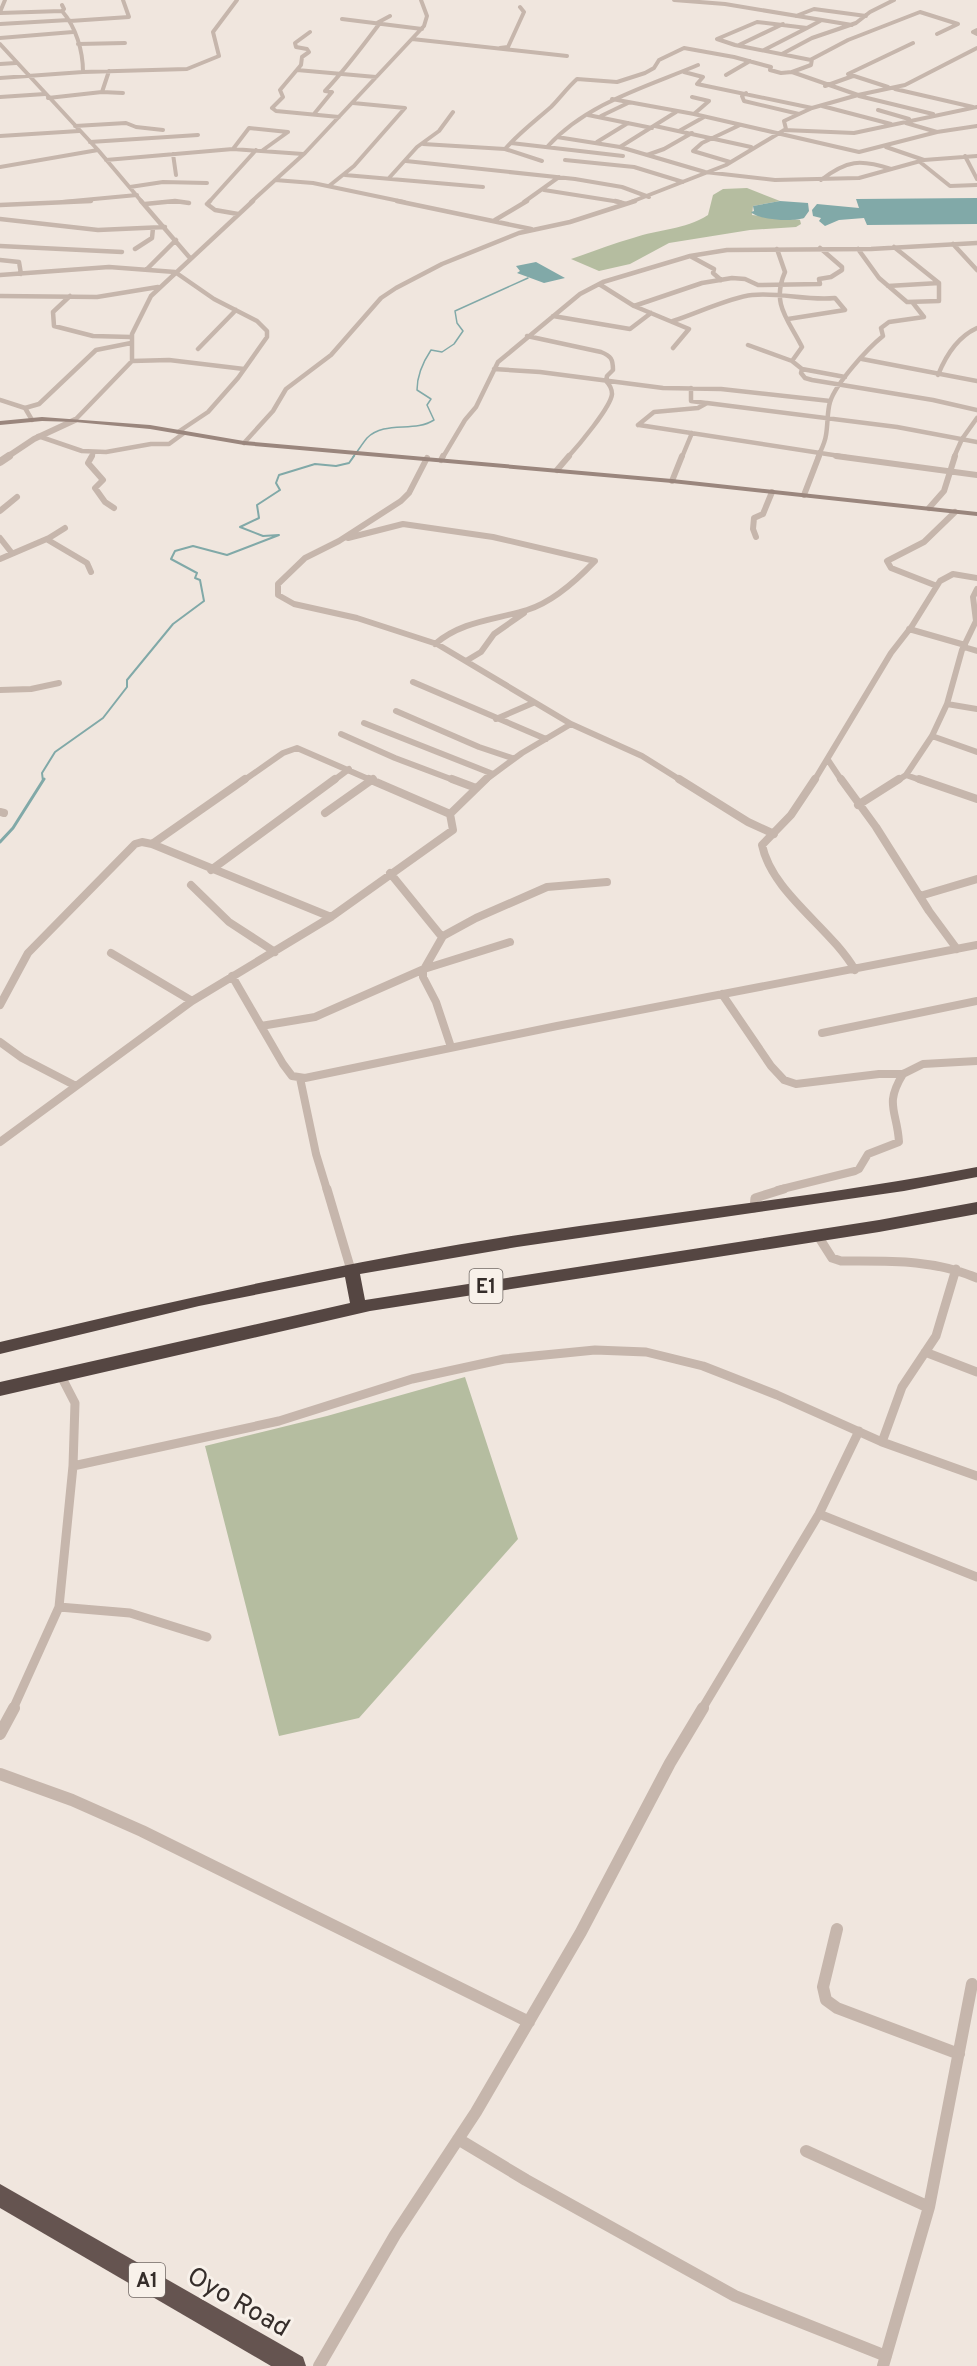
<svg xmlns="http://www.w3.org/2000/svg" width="977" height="2366" font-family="Overpass,sans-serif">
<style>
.green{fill:#b5bda0}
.water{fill:#81a9a8}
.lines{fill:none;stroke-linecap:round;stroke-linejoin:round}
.stream-far2{stroke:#81a9a8;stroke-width:1.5}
.stream-far1{stroke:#81a9a8;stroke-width:2}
.stream{stroke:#81a9a8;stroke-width:3}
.minor-far5{stroke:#c6b6ac;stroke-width:4}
.minor-far4{stroke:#c6b6ac;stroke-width:4.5}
.minor-far3{stroke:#c6b6ac;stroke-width:6}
.minor-far2{stroke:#c6b6ac;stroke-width:8}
.minor-far1{stroke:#c6b6ac;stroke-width:9}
.minor{stroke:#c6b6ac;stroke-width:12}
.tertiary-far1{stroke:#c6b6ac;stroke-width:6}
.tertiary{stroke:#c6b6ac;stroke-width:8}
.secondary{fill:#9a867d;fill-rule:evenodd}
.trunk{fill:#655450;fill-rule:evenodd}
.motorway{fill:#554642;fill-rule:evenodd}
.labels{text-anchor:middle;stroke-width:6;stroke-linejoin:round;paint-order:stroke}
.shield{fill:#f8f1ea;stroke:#706864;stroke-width:1.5}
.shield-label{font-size:20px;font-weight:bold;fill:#352d2a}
.near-street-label{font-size:26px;fill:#352d2a;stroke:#f8f1ea}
</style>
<rect width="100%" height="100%" fill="#f0e6de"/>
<path class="green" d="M747 188 780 201 753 206 752 215 800 220 801 224 796 227 750 230 669 243 630 264 599 271 571 259C592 252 612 244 633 238 659 229 684 230 708 215L713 195 723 189Z
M465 1377 518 1539 359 1718 279 1736 205 1446 327 1416Z"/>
<path class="water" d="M977 198V224L867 225 864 218 839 220 825 226 819 221 821 218 813 216 812 210 817 204 859 208 856 199Z
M780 201 808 203 809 211 804 218C794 222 758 220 751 212L754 211 753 206Z
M536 262 565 278 544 283 517 273 520 271 516 266Z"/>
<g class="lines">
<path class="stream-far2" d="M353 457C358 451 362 444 367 438 385 420 414 433 434 420L427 405 431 399 417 390C417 375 423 362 431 350L442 352 454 344 463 331 457 323 455 311 528 278"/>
<path class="stream-far1" d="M43 781 42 773 55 752 103 718 127 687V680L173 624 204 601 200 580 195 578 197 573 171 559 175 551 193 546 227 555 279 535 263 536 240 527 259 518 257 505 280 490 276 483 279 475 315 464 336 466 349 463 354 456"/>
<path class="stream" d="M0 842 13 828 44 779"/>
<path class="minor-far5" d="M674 0 725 4 852 25
M62 5 64 9 62 11C76 27 83 51 83 72
M0 12 5 0
M0 13 62 11
M796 16 814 9 866 16
M342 19 422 29
M70 21 129 17 123 0
M377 23 390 16
M0 24 69 20
M977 30 973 32 977 34
M310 32 295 43 296 47 307 49 309 52 302 57 301 65 280 90 283 97 272 108 276 111 339 117
M0 38 73 32
M412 39 567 56
M0 44 98 150 142 202
M78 44 125 43
M739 45 783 24
M500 48 508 47 524 12 520 7
M764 50 807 28
M782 54 812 38 856 23 870 12 894 0
M811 60 735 45 717 39 757 22 807 28 820 21
M0 64 16 63
M297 70 376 77
M684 72 703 77 697 84 812 108
M726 75 750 61
M0 78 83 72 187 69 219 56 213 32 237 0
M825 86 853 76
M888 87 848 74 913 43
M895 89 973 107
M102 92 109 71
M746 93 742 96 744 101 799 114
M858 95 905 85 977 48
M859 96 933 114
M0 97 45 94
M692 97 709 101 694 114
M48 98 102 92 123 93
M612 99 694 114 859 152 937 132
M822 106 891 124
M878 110 909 119
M314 114 332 92 325 91C345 70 362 47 380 23
M588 115 652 128
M601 116 628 103
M906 123 937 132 977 126
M75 126 126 123 136 127 163 130
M655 126 751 147
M784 130 854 133 977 107
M679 131 704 117
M0 136 79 131
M557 137 620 147 705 172 775 180 859 178 924 160 977 156
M90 142 198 135
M597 142 628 123
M511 143 623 156
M423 144 505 149 542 161
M548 146C587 103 646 87 698 65
M620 147 676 112
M886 147 924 160
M233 149 249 128 288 132
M505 149C519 133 535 121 551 107 560 98 567 88 577 79L617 82 645 73 654 68 659 60 684 48 734 57 771 67 770 70 781 73 792 72
M263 150 288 132
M173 154 176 175
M647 155 664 149 692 133
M965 156 977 179
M106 160 233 149 303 154
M565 160 634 167 683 182
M406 161 575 179 622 187 649 197
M730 162 693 151 702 143 740 125
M920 162 950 186 977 185
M0 167 98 150
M345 175 483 187
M389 178 417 147 439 131 453 112
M275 180 313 183 404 202
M821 180C847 160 860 159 891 169
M329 186 354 166 405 108 353 103
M130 187 163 182 207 183
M544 190 620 202
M62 202 137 195
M163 202H183
M209 202 256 150
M251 202 305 153 424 26 427 16 421 0
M524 202 559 177
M631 202 726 165 786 129 784 121 812 108 858 95 792 72 811 65 812 59 848 40 920 12 958 24 937 34"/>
<path class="minor-far4" d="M141 201 190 258
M210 201 207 204 215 210 238 214
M397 201 531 229
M615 201 626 204
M145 204 175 201 189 203
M0 205 91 201
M0 219 98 230 165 227
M495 220 527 201
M953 244 977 270
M0 246 122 252
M135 249 152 238 153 228
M777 249 785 272C771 304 788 319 802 347L792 361
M858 249 879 278 907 302 939 301V283L894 247
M690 256 714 269 713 273 721 280
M0 260 19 262 21 274
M146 270 176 240
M0 275 109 267 175 272 214 299 257 321 267 331V337L238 378 208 412 178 432
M599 284 634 306 689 329 673 348
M888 286 939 283
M0 296 97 297 158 287
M70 296 53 312 54 326 93 336 131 337
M634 306 702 283 732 278 745 279 758 285 820 284 819 279 831 277 842 270V267L820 248
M553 316 630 329 651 313
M673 321C695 314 731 297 752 295 780 292 807 301 835 298L845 310 788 319
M527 336 601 352C611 356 613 359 613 370L607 376 606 381C610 385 612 388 612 394 611 407 578 446 568 457
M748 345 792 361 802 369 845 377
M198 349 236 310
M862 359 977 381
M132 361 169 360 244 369
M494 369 540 372 663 388 721 389 830 401
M802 369 801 373 805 378 812 380 933 400 977 410
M938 375C946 355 957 337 977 328
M691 388V401L706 403
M0 400 25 408 32 420
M25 408 39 404 96 350 131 343
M75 420 132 361V334L151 296 253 201
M638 425 654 412 698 408 707 403 897 427 977 442
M639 425 846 457
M38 436 82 451 106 452 151 444H169L184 433
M244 443 273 411 286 389 331 355 381 298 396 288 442 264 519 233 570 222 635 201
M91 457 93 454
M443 457 465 420 476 407 498 362 580 294 603 282 690 256 727 250 871 249 977 243
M682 457 692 433
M818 457C821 450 825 443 826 435 828 424 827 412 830 402 836 383 868 348 883 336L881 328 889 322 924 317 913 303
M954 457 962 439 977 418"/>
<path class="minor-far3" d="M92 456 88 463 103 480 95 488 105 502 114 508
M836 456 977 475
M427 458 409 493 401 501 339 541 305 558 278 584V595L294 604 357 618 437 644 571 724 522 753 484 781
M441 460 443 456
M557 470 569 456
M672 481 682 456
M804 495 819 456
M929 508 944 491 955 456
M0 511 17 497
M756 537 753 529 754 518 763 514 772 492
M0 538 11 552
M348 538 403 524 493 537 595 561C577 580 553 602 527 610 494 620 462 621 435 644
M48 540 87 563 91 572
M0 559 49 538 65 528
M937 586 891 568 887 561 924 542 955 512
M909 629 965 645
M964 647 977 651
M466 661 481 652 494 634 524 613
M413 682 546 739
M0 690 31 689 59 683
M947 704 977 709
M396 711 479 747 512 758
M496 719 533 703
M364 723 493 774
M571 724 642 756 682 781
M341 734 395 758 456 781
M932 736 977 752
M828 760 842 781
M906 775 923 781
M243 781 283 753 297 748 373 781
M333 781 349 769
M371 781 373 779
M814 781 891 653 912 626 940 581 953 574 977 578
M897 781 906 775 932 736 947 704 962 650 976 621 973 597 977 589"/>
<path class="minor-far2" d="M369 779 450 814
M452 779 476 788
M679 779 748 822 774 834
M815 779 791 815 762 845C772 893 831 928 855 970
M841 779 876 827 929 911 957 949
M919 779 977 799
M858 805 899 779
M0 812 4 813
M325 813 373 779
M152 844 245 779
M211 870 335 779
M390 873 442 937
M191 885 229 922 275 952
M920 896 977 879
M111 953 192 1001
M232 976 283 1064 292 1076 305 1078 557 1026 977 945
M722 994 771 1066 784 1080 796 1084 879 1074H903L923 1064 977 1061
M0 1005 28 953 135 844 142 842 152 844 331 917
M261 1026 315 1017 424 969 510 942
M822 1033 977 1001
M0 1042 22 1058 76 1086
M451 1047 436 1002 423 977V971L443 936 476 918 547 887 607 882
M300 1078 316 1154 327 1190
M0 1142 192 1001 331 917 453 830 450 814 486 779
M778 1190 855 1171 859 1169 868 1154 899 1142C897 1110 884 1105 903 1074"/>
<path class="minor-far1" d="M327 1189 351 1270
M754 1208 755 1198 784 1189
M818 1236 832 1258 841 1261C888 1261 933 1259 977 1278
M925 1352 977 1372
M882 1442 902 1387 936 1336 956 1269
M73 1466 279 1421 412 1379 504 1359 595 1350 646 1352 703 1366 777 1395 882 1442 977 1476
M819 1514 977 1577
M59 1607 130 1613 207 1637
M13 1709 59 1607 73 1466 75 1403 61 1376
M702 1709 819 1514 859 1431"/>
<path class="minor" d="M0 1734 14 1708
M0 1774 72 1800 142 1831 529 2022
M837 1929 823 1987 826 2000 837 2008 959 2054
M458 2139 526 2180 735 2296 886 2356
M806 2151 929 2207
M319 2366 395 2235 476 2112 581 1932 670 1763 703 1708
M883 2366 929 2207 972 1984"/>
<path class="tertiary-far1" d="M7 457 34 439 75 420"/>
<path class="tertiary" d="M0 462 9 456"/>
<path class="secondary" d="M42 417 150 425 244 441 672 479 977 512V516L672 483 244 445 150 429 75 422 42 421 0 425V421Z"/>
<path class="trunk" d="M0 2184 303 2357 306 2366H271L0 2208Z"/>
<path class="motorway" d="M977 1167V1177L904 1191 517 1247 360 1274 365 1300 879 1220 977 1202V1214L879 1232 370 1311 0 1396V1382L350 1303 345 1277 199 1306 0 1354V1342C172 1301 343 1262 518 1235 671 1212 825 1196 977 1167Z"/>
</g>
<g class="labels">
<g class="shield">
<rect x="469.5" y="1269" width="33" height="34" rx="4.5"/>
<rect x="129" y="2263" width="36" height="34" rx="4.5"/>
</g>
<g class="shield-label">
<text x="486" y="1293">E1</text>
<text x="147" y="2287">A1</text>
</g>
<g class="near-street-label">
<text transform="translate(239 2301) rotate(30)" y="9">Oyo Road</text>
</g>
</g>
</svg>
